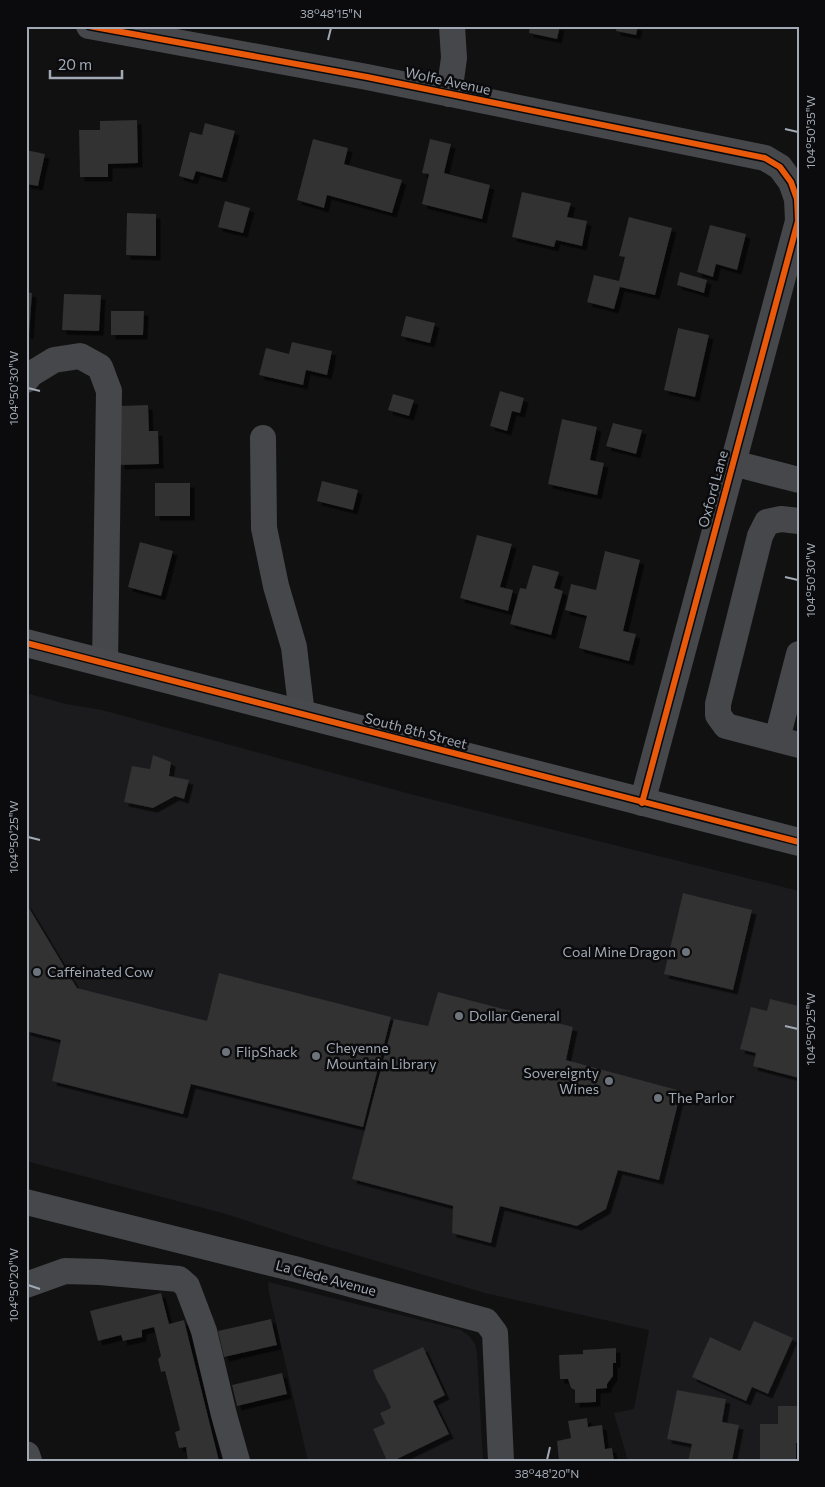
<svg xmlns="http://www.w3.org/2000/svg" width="825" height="1487" font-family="Commissioner,sans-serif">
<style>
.built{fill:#1b1b1d}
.building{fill:#303032;filter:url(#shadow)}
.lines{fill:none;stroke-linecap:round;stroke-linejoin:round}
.minor{stroke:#45474a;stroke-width:26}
.major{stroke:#47494c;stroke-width:28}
.cycleway-casing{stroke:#0b0b0d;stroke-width:9}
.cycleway{stroke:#e8590c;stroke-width:6}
.ticks{fill:none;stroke:#a0a9b4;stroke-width:2}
.poi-dot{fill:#6e747b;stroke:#0b0b0d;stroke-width:2}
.labels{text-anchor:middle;stroke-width:5;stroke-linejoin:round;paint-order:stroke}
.street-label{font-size:14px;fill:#a0a9b4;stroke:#0b0b0d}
.poi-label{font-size:14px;fill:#a0a9b4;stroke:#0b0b0d;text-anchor:start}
.neatline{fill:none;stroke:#a0a9b4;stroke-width:2}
.ticks-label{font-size:12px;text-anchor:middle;fill:#a0a9b4}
</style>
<defs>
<filter id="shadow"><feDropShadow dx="4.5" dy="4.5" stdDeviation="0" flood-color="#0009"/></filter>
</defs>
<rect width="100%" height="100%" fill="#111"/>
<path class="built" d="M26 693 66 704 102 710 414 795 799 891V1461H628L614 1413 634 1409 649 1330 485 1293 302 1239 226 1214 26 1161Z
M268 1282 461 1330 470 1337 475 1344 477 1353 483 1461H308L269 1293Z"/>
<path class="building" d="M530 26H560L557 39 529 33Z
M617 26H638L636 35 616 31Z
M137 120 138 163 108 164V177H80L79 130H100V121Z
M205 123 235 131 222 178 196 171 193 180 179 176 190 132 202 135Z
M313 139 348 148 344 164 402 180 392 213 327 195 324 208 297 200Z
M430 139 451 144 444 173 490 185 482 219 422 204 429 174 422 173Z
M26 150 45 154 38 186 26 184Z
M522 192 571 203 567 217 587 221 582 246 556 240 554 247 512 237Z
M225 201 250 208 243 233 218 227Z
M127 213 156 214V256L126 255Z
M629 217 672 228 655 295 620 287 614 309 587 302 594 275 619 281 625 257 619 256Z
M710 225 746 234 737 270 716 264 713 277 697 272Z
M680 272 707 280 704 293 677 285Z
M26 292 32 293 29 335 26 334Z
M64 294 101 295 99 331 62 330Z
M111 311H144L143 335H111Z
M406 316 435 323 430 343 401 336Z
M678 328 709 335 695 397 664 390Z
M292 342 332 351 327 375 306 370 303 385 259 375 266 348 289 354Z
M500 391 524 398 520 413 512 411 507 431 490 426Z
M393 394 414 400 409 416 388 410Z
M148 405 149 431H158L159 464 120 465 119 406Z
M562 419 597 427 590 460 604 463 597 495 548 484Z
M613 423 642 430 636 454 606 446Z
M322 481 358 490 353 510 317 501Z
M155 483H190V516H155Z
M477 535 512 544 500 587 513 590 508 611 460 598Z
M140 542 173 551 161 596 128 587Z
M605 551 640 560 623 631 636 634 629 661 579 648 587 616 565 610 571 584 596 590Z
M533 565 559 572 554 588 563 591 551 635 510 624 520 588 526 589Z
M153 755 171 762 169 776 189 780 184 799 175 796 153 808 124 802 132 766 150 769Z
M683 893 752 910 733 990 664 974Z
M26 903 77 988 207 1021 219 973 391 1017 363 1127 191 1084 183 1114 52 1081 61 1040 26 1031Z
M438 992 573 1027 566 1060 681 1091 659 1180 618 1170 606 1209 577 1226 500 1206 491 1243 452 1233 453 1206 352 1179 394 1019 428 1026Z
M770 999 799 1006V1078L753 1066 756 1053 740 1049 751 1007 767 1011Z
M161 1293 169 1324 184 1320 219 1461H188L186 1447 179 1448 175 1432 180 1430 165 1371 161 1372 158 1359 161 1356 154 1327 142 1330V1337L123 1341 121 1335 98 1341 90 1311Z
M271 1319 277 1345 224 1357 218 1331Z
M754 1321 793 1338 768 1394 752 1387 746 1401 692 1377 710 1337 740 1351Z
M423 1347 445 1395 433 1401 449 1434 393 1461H387L373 1429 385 1424 380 1413 391 1408 386 1396 376 1379 373 1370Z
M616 1348V1363H613V1376L607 1384V1388L596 1389V1402L575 1403V1390L571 1388 568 1379H560L559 1355 583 1354V1350Z
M282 1373 287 1394 237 1406 232 1385Z
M677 1390 726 1399 722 1422 739 1425 732 1461H688L692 1444 667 1439Z
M778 1406H799V1443H796V1461H760V1424H778Z
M587 1418 588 1427 602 1425 605 1449 612 1448 614 1461H559L557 1441 571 1438 568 1421Z"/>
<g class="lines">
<path class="minor" d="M89 26 367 77 765 158 780 167 791 182 797 199 798 221 642 803
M449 94 454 58 452 26
M26 380 31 374 54 360 80 356 100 367 109 391 105 664
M263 438 264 528 276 586 294 647 302 715
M733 463 799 480
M799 521 781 519 767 522 760 536 718 704V715L726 726 799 745
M777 739 799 654
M26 1202 295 1269 486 1321 495 1333 501 1461
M26 1285 65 1271 100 1272 179 1279 187 1286 204 1331 224 1415 237 1461"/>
<path class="major" d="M26 643 799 842
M26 1455 28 1461"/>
<g class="cycleway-casing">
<path id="cycleway" d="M89 26 367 77 765 158 780 167 791 182 797 199 798 221 642 803
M26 643 799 842"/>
</g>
<use href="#cycleway" class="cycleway"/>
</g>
<path class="ticks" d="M328 40 331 28M785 129 798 132M28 388 40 391M785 577 798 580M28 837 40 840M785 1026 798 1029M28 1285 40 1289M547 1460 550 1447"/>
<g class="poi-dot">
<circle cx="686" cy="952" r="5"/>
<circle cx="37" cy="972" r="5"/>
<circle cx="459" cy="1016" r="5"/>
<circle cx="226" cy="1052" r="5"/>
<circle cx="316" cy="1056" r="5"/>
<circle cx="609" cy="1081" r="5"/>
<circle cx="658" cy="1098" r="5"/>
</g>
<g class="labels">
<g class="street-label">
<text transform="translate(448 81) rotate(12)" y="5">Wolfe Avenue</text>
<text transform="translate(713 489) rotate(-75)" y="5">Oxford Lane</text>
<text transform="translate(416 731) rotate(15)" y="5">South 8th Street</text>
<text transform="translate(326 1278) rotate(15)" y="5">La Clede Avenue</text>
</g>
<g class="poi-label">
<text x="676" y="957" text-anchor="end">Coal Mine Dragon</text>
<text x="47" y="977">Caffeinated Cow</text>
<text x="469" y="1021">Dollar General</text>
<text x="326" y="1053">Cheyenne<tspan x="326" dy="16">Mountain Library</tspan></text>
<text x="236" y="1057">FlipShack</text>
<text x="599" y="1078" text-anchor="end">Sovereignty<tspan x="599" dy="16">Wines</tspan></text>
<text x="668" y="1103">The Parlor</text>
</g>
</g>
<rect width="825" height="1487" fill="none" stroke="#0b0b0d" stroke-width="55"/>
<path d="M50 70v8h72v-8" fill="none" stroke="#a0a9b4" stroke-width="2.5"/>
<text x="58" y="70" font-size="15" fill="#a0a9b4" stroke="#0b0b0d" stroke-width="4" paint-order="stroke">20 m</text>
<rect x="28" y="28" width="770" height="1432" class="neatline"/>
<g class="ticks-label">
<text x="331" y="18">38°48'15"N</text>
<text transform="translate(811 132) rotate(-90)" y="4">104°50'35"W</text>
<text transform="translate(14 388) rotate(-90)" y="4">104°50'30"W</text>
<text transform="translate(811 580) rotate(-90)" y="4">104°50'30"W</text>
<text transform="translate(14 837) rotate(-90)" y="4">104°50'25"W</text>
<text transform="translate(811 1029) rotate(-90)" y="4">104°50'25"W</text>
<text transform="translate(14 1285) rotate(-90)" y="4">104°50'20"W</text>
<text x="547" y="1478">38°48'20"N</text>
</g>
</svg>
